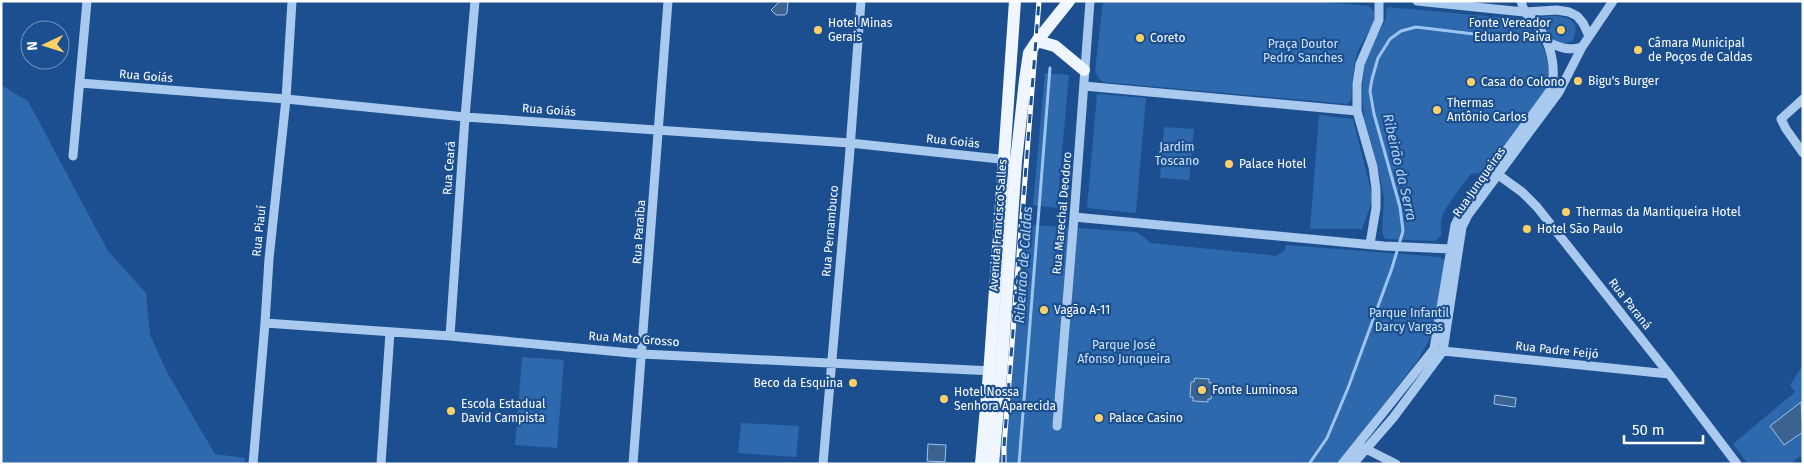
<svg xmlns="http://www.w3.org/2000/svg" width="1804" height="465" font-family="'Fira Sans',sans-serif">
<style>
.green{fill:#2e69ad}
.water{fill:#3c6290;stroke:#9cc4f0}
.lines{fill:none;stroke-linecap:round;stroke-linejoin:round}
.stream{stroke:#9cc4f0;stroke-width:3}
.minor{stroke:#a9c9ee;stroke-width:9}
.major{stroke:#f0f6ff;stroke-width:12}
.rail-casing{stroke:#fff;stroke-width:5}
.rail{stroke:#1b4f8f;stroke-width:3;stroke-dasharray:9;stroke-linecap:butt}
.poi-dot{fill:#ffd166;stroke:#1b4f8f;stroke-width:2}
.labels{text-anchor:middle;stroke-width:4.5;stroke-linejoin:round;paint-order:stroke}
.poi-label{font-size:12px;fill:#fff;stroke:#1b4f8f;text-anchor:start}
.park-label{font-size:12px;fill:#cfe3fa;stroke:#1b4f8f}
.street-label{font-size:12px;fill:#fff;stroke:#1b4f8f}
.water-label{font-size:14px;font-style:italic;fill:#b5d3f5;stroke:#1b4f8f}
</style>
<rect width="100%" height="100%" fill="#1b4f8f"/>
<path class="green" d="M1103 1H1315L1369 6 1375 13C1373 29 1366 35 1359 49 1352 65 1353 82 1351 100L1347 104 1103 82 1099 79 1095 71Z
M1387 7 1519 19C1541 37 1553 58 1548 86L1486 172 1471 174C1462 186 1444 207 1441 221 1440 226 1442 231 1441 236L1435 241 1385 239 1382 232 1384 198 1378 168 1364 117 1362 94 1364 67 1369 49 1385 21Z
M1550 16C1566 16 1582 19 1573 40 1557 52 1544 29 1538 17Z
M1045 73 1069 75 1057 208 1033 205Z
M1 85 28 101 108 251 146 293 150 335 168 374 215 454 245 458 244 464H1Z
M1097 94 1146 98 1136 213 1087 208Z
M1319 115 1353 119 1373 199 1362 229H1310Z
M1164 127 1194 129 1189 180 1160 178Z
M1017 224 1137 232 1151 243 1269 255 1276 256 1285 250 1286 245 1440 257 1445 261 1435 329 1418 360 1337 464H998Z
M522 357 564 360 557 448 515 445Z
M1803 365V460L1800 456 1790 464H1748L1733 444 1795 392 1790 385Z
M741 423 799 426 796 457 738 453Z"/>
<path class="water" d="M780 1H788L787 13 785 15H776L771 10Z
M1195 378 1209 379V383H1213L1211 399H1208V402L1193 401V397H1190L1191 382H1194Z
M1495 395 1516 398 1515 407 1494 404Z
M1801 402 1803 432 1784 445 1770 426Z
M928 444 946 445 945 462 927 461Z"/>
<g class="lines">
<path class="stream" d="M1019 464 1050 68
M1309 464 1327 438 1348 388 1392 268 1403 231 1400 207 1374 114 1370 91 1372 79 1378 58 1390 39 1401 31 1416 27 1474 34"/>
<path class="minor" d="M1417 1 1524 12 1557 10 1569 12 1577 16 1583 23 1589 36
M1548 42C1560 48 1569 51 1582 47
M80 83 286 99 465 117 850 143 1009 160
M1084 86 1357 111
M1803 99 1781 119 1786 129 1803 153
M73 156 87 1
M1493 171 1522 192 1537 207 1669 374 1737 464
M1074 217 1384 246 1451 249
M1370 244 1376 208V189L1373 167 1357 111V84L1360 64 1379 20V1
M265 323 450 336 642 354 993 371
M450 336 465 117 475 1
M1443 351 1669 374
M1057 426 1074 217 1090 1
M1362 447 1396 464
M253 464 265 323 269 259 286 99 292 1
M381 464 390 332
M633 464 668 1
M823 464 849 162 861 1
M1342 464 1434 349 1455 225 1462 211 1552 88C1556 64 1551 43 1536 24 1528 15 1524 14 1521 1
M1353 464 1393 418 1443 351 1462 227 1468 215 1559 92 1582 47 1613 1"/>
<path class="major" d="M1037 41 1055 46 1084 70
M981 464 990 361 1015 1
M993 464 1002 362 1016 161 1025 80 1029 53 1037 41 1069 1"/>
<g class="rail-casing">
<path id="rail" d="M1004 464V446L1039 1"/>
</g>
<use href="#rail" class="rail"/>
</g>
<g class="poi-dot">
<circle cx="818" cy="30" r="5"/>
<circle cx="1561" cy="30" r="5"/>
<circle cx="1140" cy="38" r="5"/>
<circle cx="1638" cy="50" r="5"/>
<circle cx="1578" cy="81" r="5"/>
<circle cx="1471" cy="82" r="5"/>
<circle cx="1437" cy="110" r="5"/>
<circle cx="1229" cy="164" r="5"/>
<circle cx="1566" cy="212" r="5"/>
<circle cx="1527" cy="229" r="5"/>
<circle cx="1044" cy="310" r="5"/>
<circle cx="853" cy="383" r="5"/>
<circle cx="1202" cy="390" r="5"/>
<circle cx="944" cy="399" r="5"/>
<circle cx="451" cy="411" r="5"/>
<circle cx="1099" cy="418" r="5"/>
</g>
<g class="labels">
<g class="poi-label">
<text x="828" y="27">Hotel Minas<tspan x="828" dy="14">Gerais</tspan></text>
<text x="1551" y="27" text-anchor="end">Fonte Vereador<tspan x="1551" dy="14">Eduardo Paiva</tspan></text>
<text x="1150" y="42">Coreto</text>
<text x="1648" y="47">Câmara Municipal<tspan x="1648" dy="14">de Poços de Caldas</tspan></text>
<text x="1588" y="85">Bigu's Burger</text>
<text x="1481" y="86">Casa do Colono</text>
<text x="1447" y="107">Thermas<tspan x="1447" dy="14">Antônio Carlos</tspan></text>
<text x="1239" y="168">Palace Hotel</text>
<text x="1576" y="216">Thermas da Mantiqueira Hotel</text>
<text x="1537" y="233">Hotel São Paulo</text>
<text x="1054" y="314">Vagão A-11</text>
<text x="843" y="387" text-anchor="end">Beco da Esquina</text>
<text x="1212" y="394">Fonte Luminosa</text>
<text x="954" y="396">Hotel Nossa<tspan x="954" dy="14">Senhora Aparecida</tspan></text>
<text x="461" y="408">Escola Estadual<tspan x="461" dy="14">David Campista</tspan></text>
<text x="1109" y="422">Palace Casino</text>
</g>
<g class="park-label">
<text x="1303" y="48">Praça Doutor<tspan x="1303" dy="14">Pedro Sanches</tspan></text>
<text x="1177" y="151">Jardim<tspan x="1177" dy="14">Toscano</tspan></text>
<text x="1409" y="317">Parque Infantil<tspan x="1409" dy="14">Darcy Vargas</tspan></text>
<text x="1124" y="349">Parque José<tspan x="1124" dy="14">Afonso Junqueira</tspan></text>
</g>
<g class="street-label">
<text transform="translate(146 76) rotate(5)" y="4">Rua Goiás</text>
<text transform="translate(549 110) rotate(4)" y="4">Rua Goiás</text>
<text transform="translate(953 141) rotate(6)" y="4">Rua Goiás</text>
<text transform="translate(449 168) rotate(-86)" y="4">Rua Ceará</text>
<text transform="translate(1479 182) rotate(-55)" y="4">Rua Junqueiras</text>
<text transform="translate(1062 213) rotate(-85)" y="4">Rua Marechal Deodoro</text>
<text transform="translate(998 225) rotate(-86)" y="4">Avenida Francisco Salles</text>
<text transform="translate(259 231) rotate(-84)" y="4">Rua Piauí</text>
<text transform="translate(830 231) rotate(-85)" y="4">Rua Pernambuco</text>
<text transform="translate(639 232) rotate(-86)" y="4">Rua Paraíba</text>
<text transform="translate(1630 304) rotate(52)" y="4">Rua Paraná</text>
<text transform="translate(634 339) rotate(4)" y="4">Rua Mato Grosso</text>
<text transform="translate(1557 350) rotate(6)" y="4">Rua Padre Feijó</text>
</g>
<g class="water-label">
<text transform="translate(1400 167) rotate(77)" y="5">Ribeirão da Serra</text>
<text transform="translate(1023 265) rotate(-86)" y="5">Ribeirão de Caldas</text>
</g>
</g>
<rect width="1804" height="465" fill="none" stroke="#ffffff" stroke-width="5"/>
<g transform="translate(45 45) rotate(266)"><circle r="24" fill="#1b4f8f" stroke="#7695bc"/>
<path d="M0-4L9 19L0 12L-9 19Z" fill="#ffd166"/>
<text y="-8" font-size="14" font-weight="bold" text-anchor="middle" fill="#ffffff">N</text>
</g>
<path d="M1624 435v8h79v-8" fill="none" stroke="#ffffff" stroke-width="2.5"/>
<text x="1632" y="435" font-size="15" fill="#ffffff" stroke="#1b4f8f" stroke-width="4" paint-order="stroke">50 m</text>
</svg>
